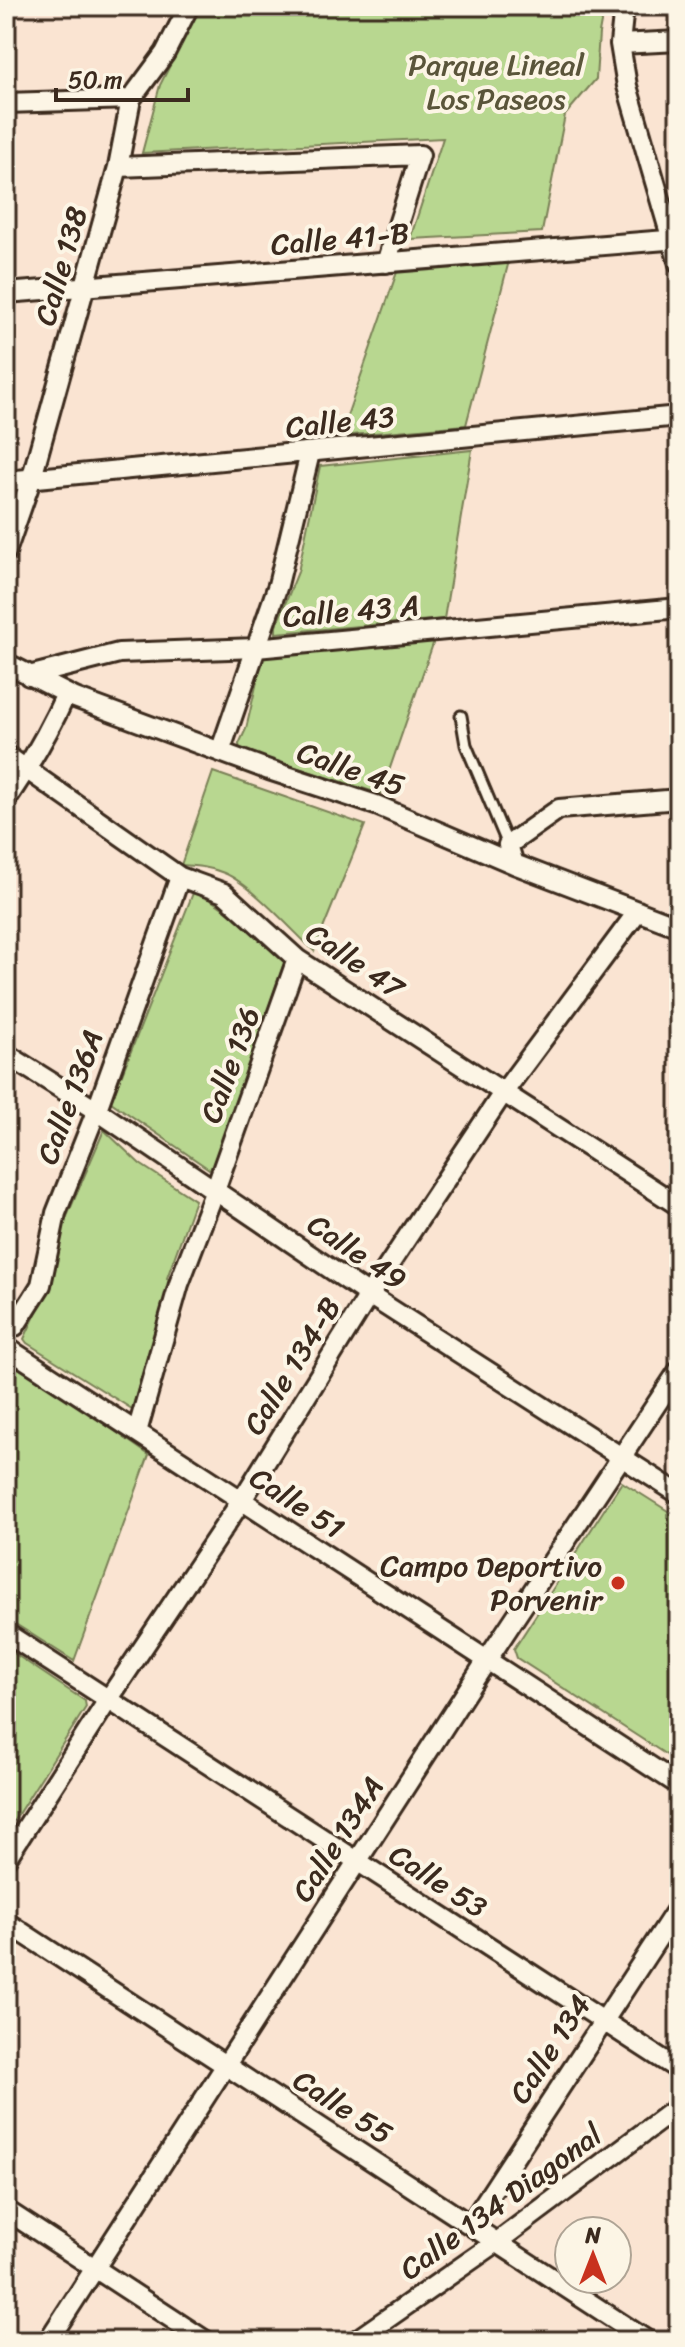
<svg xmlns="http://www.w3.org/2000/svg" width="685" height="2347" font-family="Sriracha,sans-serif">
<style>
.green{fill:#b8d790;stroke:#7a8057;stroke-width:2}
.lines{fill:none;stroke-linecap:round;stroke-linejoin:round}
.service-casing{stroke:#3b2a1e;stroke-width:15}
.minor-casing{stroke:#3b2a1e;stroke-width:24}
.service{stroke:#fcf5e5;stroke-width:9}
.minor{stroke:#fcf5e5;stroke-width:18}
.poi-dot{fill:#c8321e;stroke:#fcf5e5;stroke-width:3}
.labels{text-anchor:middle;stroke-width:8;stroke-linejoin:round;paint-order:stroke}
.park-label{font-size:30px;fill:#5a553a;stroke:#fcf5e5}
.street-label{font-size:30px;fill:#3b2a1e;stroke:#fcf5e5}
.poi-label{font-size:30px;fill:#3b2a1e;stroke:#fcf5e5;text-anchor:end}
</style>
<rect width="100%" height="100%" fill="#fae4d2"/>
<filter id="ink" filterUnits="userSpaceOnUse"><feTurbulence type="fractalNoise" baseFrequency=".0125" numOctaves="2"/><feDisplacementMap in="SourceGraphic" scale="16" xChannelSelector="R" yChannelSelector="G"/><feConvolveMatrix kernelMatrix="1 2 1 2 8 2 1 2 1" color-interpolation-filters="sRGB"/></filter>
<g filter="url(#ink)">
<path class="green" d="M200 6H604L599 33 596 79 565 115 542 232 412 239 411 236 443 138 142 153 160 85Z
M509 261 466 425 340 436 397 272Z
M472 450 444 619 276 633V626L298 572 320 466Z
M434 641 381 794 247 752H240L239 744 246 729 262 660 265 657Z
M213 772 365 825 314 951C292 930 251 884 224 873 210 867 196 866 181 865Z
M193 893C215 895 266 944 285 960L214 1165 209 1169 111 1102Z
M104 1130 140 1164 195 1200 167 1278 170 1280 132 1409 27 1343 24 1339 49 1286 65 1221Z
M6 1355 149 1455 74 1661 6 1618Z
M622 1482 679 1518V1763L517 1658 514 1649Z
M6 1648 85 1701 86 1707 6 1833Z"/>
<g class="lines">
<g class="service-casing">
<path id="service" d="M461 716 466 745 508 845"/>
</g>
<g class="minor-casing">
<path id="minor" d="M624 6 620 44 627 86 679 264
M620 44 679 41
M6 103 131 99
M118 167 420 155 386 263
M6 293 679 239
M6 481 679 416
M6 552 31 480 118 167 131 99 165 53 189 6
M6 663 75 698 269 770 376 805 514 864 679 927
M29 676 119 653 256 648 679 608
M220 752 278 585 310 453
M6 755 180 877 224 893 297 959 679 1206
M6 800C29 766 49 732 66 694
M514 864 508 845 559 809 679 799
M6 1054 105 1116 369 1295 679 1494
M6 1331 15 1326 41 1285 56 1213 96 1112 180 877
M6 1347 679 1785
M137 1432 179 1284 215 1190 297 959
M6 1633 679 2070
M6 1859 108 1700 242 1500 369 1295 503 1093 638 911
M6 1922 648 2341
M6 2210 206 2341
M470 2225 679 1906
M48 2341 487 1660 679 1370
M355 2341 497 2242 679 2106"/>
</g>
<use href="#service" class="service"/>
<use href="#minor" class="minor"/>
</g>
</g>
<circle class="poi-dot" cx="618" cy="1583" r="8"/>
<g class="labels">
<g class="park-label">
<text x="496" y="75">Parque Lineal<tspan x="496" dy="34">Los Paseos</tspan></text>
</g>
<g class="street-label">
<text transform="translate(340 239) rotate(-5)" y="10">Calle 41-B</text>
<text transform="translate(61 266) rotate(-74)" y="10">Calle 138</text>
<text transform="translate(340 422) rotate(-6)" y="10">Calle 43</text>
<text transform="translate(351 611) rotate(-5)" y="10">Calle 43 A</text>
<text transform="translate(351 769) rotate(19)" y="10">Calle 45</text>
<text transform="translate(355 961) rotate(34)" y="10">Calle 47</text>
<text transform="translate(230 1065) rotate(-70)" y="10">Calle 136</text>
<text transform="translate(70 1097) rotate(-70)" y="10">Calle 136A</text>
<text transform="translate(357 1252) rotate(34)" y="10">Calle 49</text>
<text transform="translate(292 1366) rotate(-58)" y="10">Calle 134-B</text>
<text transform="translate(297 1503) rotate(33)" y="10">Calle 51</text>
<text transform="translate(338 1839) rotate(-57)" y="10">Calle 134A</text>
<text transform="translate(438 1881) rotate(33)" y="10">Calle 53</text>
<text transform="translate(550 2049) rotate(-57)" y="10">Calle 134</text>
<text transform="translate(343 2107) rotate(33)" y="10">Calle 55</text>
<text transform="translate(501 2202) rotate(-36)" y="10">Calle 134 Diagonal</text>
</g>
<g class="poi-label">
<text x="602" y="1576">Campo Deportivo<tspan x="602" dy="34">Porvenir</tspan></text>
</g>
</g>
<rect width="685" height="2347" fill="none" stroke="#fcf5e5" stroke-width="32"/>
<rect x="16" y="16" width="653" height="2315" fill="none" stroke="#3b2a1e" stroke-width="3" filter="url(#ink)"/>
<g transform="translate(593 2255)"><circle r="38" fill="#fcf5e5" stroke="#afa495" stroke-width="2"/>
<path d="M0-6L14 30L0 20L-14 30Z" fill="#c8321e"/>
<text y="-12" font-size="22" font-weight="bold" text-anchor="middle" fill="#3b2a1e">N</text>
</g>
<path d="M56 88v12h132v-12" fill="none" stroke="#3b2a1e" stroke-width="4"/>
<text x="68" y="88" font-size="24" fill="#3b2a1e" stroke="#fcf5e5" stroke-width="6" paint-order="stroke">50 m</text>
</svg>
